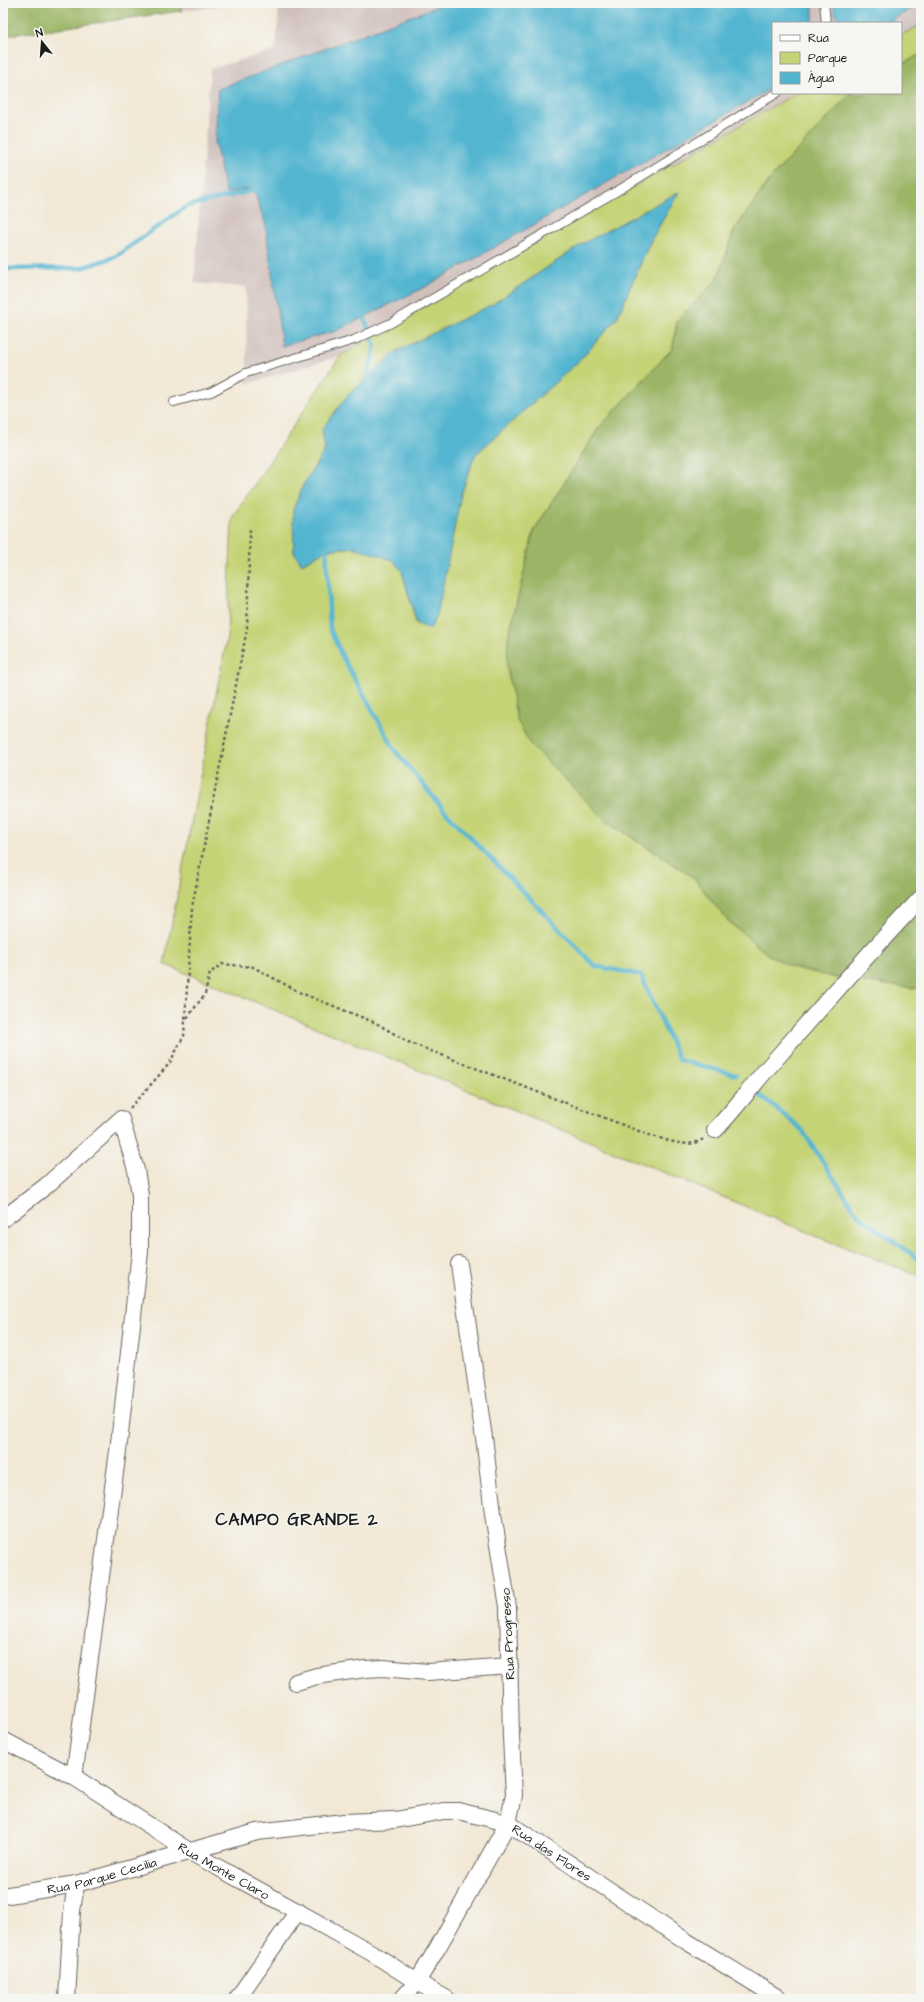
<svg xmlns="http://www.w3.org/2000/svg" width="924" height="2002" font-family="'Architects Daughter',sans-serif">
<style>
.industrial{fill:#d0c0bc}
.green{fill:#c4d375;stroke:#707848;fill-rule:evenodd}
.forest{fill:#9bb566;stroke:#5c6841}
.water{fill:#52b5d0;stroke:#376876}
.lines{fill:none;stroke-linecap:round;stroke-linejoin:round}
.stream{stroke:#52b5d0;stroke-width:4.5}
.lane-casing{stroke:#67635d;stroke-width:10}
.street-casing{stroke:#67635d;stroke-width:18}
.path{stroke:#67635d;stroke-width:2.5;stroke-dasharray:3 3;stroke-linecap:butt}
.lane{stroke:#fff;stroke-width:8}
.street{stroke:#fff;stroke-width:16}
.labels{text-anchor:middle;stroke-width:3;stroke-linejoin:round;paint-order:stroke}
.street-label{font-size:13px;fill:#1c1c1c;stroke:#f6f6f2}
.district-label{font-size:17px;font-weight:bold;letter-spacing:1px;fill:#1c1c1c;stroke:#f6f6f2}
</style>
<rect width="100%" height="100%" fill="#f6f6f2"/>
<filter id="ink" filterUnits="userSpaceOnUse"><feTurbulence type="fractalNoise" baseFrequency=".025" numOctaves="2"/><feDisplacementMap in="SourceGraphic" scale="8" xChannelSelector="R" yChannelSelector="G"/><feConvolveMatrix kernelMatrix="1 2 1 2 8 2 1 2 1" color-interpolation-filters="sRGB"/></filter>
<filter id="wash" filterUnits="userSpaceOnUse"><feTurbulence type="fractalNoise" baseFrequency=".012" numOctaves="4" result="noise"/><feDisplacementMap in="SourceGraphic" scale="16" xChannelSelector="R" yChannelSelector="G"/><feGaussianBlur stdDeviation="0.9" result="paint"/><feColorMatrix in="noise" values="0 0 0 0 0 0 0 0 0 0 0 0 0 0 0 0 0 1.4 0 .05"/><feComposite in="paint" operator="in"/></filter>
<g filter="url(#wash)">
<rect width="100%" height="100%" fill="#f2e8d5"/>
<path class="industrial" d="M181 3H241L181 11Z
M279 3H921V25L901 35V23H773V93H796L340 356 247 384 246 287 194 283 210 69 276 50Z"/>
<path class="green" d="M921 25V54L901 65V35Z
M796 93H851L770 179 735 229 717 280 677 320 673 348 598 429 534 531 508 638 604 819 693 877 726 919 841 979 921 989V1276L828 1241 164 964 227 638 232 518 340 356ZM678 193 650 242 617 318 580 360 475 455 416 623 402 571 394 560 354 547 326 550 302 564 294 552 293 510 303 485 325 450 493 304 582 244Z"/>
<path class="forest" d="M3 3H181V11L3 36Z
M921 54V989L841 979 791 967 767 954 726 919 693 877 604 819 530 744 517 720 507 668 508 638 534 531 598 429 673 348 677 320 717 280 735 229 770 179 851 93H901V65Z"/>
<path class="water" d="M446 3H813V23H773V87L770 89 427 286 336 331 282 346 265 222 253 188 226 193 215 143 218 89Z
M834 3H921V4L886 23H840L834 11Z
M679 192 650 242 617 318 580 360 475 455 461 494 437 616 430 629 417 624 402 571 393 560 354 547 326 550 302 564 294 552 293 510 303 485 325 450 322 429 347 396 397 351 493 304 582 244Z"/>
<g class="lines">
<path class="stream" d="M3 269 81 268 115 257 187 206 259 189
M362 312 375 347 366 382
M326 546 330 629 343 658 396 752 445 811 595 966 641 975 679 1060 736 1075
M754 1090 802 1130 858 1215 921 1261"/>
</g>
</g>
<g filter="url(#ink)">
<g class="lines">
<g class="lane-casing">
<path id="lane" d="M824 3 826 23
M174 402 211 392 246 373 354 340 391 323 629 184 777 93"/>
</g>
<g class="street-casing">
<g id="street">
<path d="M715 1130C736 1108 754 1083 774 1061 822 1006 871 951 921 898"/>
<path d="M3 1219 46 1186 121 1119 136 1170 140 1195V1252L119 1443 74 1777"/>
<path d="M296 1682 317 1676 365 1669 383 1668 428 1672 510 1666"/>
<path id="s1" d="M3 1740 74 1777 192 1853 372 1953 417 1982 447 1999"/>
<path id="s2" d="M3 1896 76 1884 257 1832 344 1822 395 1820 444 1811H458L508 1823 686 1941 780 1999"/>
<path d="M67 1999 72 1911 76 1884"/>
<path d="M237 1999 298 1911"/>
<path d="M402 1999 417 1982 438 1947 508 1823 514 1795 511 1737 508 1607 493 1514 485 1445 459 1264"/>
</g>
</g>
<path class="path" d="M187 1018 205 994 210 973 222 964 253 967 301 993 376 1023 408 1042 649 1135C665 1139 688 1150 703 1139
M130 1108 169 1064 184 1036 192 907 247 629 250 527"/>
<use href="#lane" class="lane"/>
<use href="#street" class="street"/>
</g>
</g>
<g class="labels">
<g class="street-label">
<text transform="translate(507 1634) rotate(-93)" y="5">Rua Progresso</text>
<text dy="5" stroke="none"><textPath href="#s2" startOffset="569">Rua das Flores</textPath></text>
<text dy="5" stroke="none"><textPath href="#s1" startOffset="257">Rua Monte Claro</textPath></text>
<text dy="5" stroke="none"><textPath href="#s2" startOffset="101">Rua Parque Cecilia</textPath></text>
</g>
<g class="district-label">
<text x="297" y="1525">CAMPO GRANDE 2</text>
</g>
</g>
<rect width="924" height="2002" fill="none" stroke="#f6f6f2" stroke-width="16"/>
<rect x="772" y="22" width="130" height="72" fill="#f6f6f2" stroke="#9f9f9c"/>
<rect x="780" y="35" width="20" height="6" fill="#ffffff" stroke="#9f9f9c"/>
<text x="808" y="42" font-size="12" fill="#1c1c1c">Rua</text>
<rect x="780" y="52" width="20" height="12" fill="#c4d375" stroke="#9f9f9c"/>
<text x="808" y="62" font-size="12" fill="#1c1c1c">Parque</text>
<rect x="780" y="72" width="20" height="12" fill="#52b5d0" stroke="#9f9f9c"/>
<text x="808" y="82" font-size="12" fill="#1c1c1c">Água</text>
<g transform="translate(42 42) rotate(343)" stroke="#f6f6f2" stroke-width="3" paint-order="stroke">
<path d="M0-3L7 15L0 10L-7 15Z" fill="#1c1c1c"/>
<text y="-6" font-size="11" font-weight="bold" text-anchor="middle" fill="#1c1c1c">N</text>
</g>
</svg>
